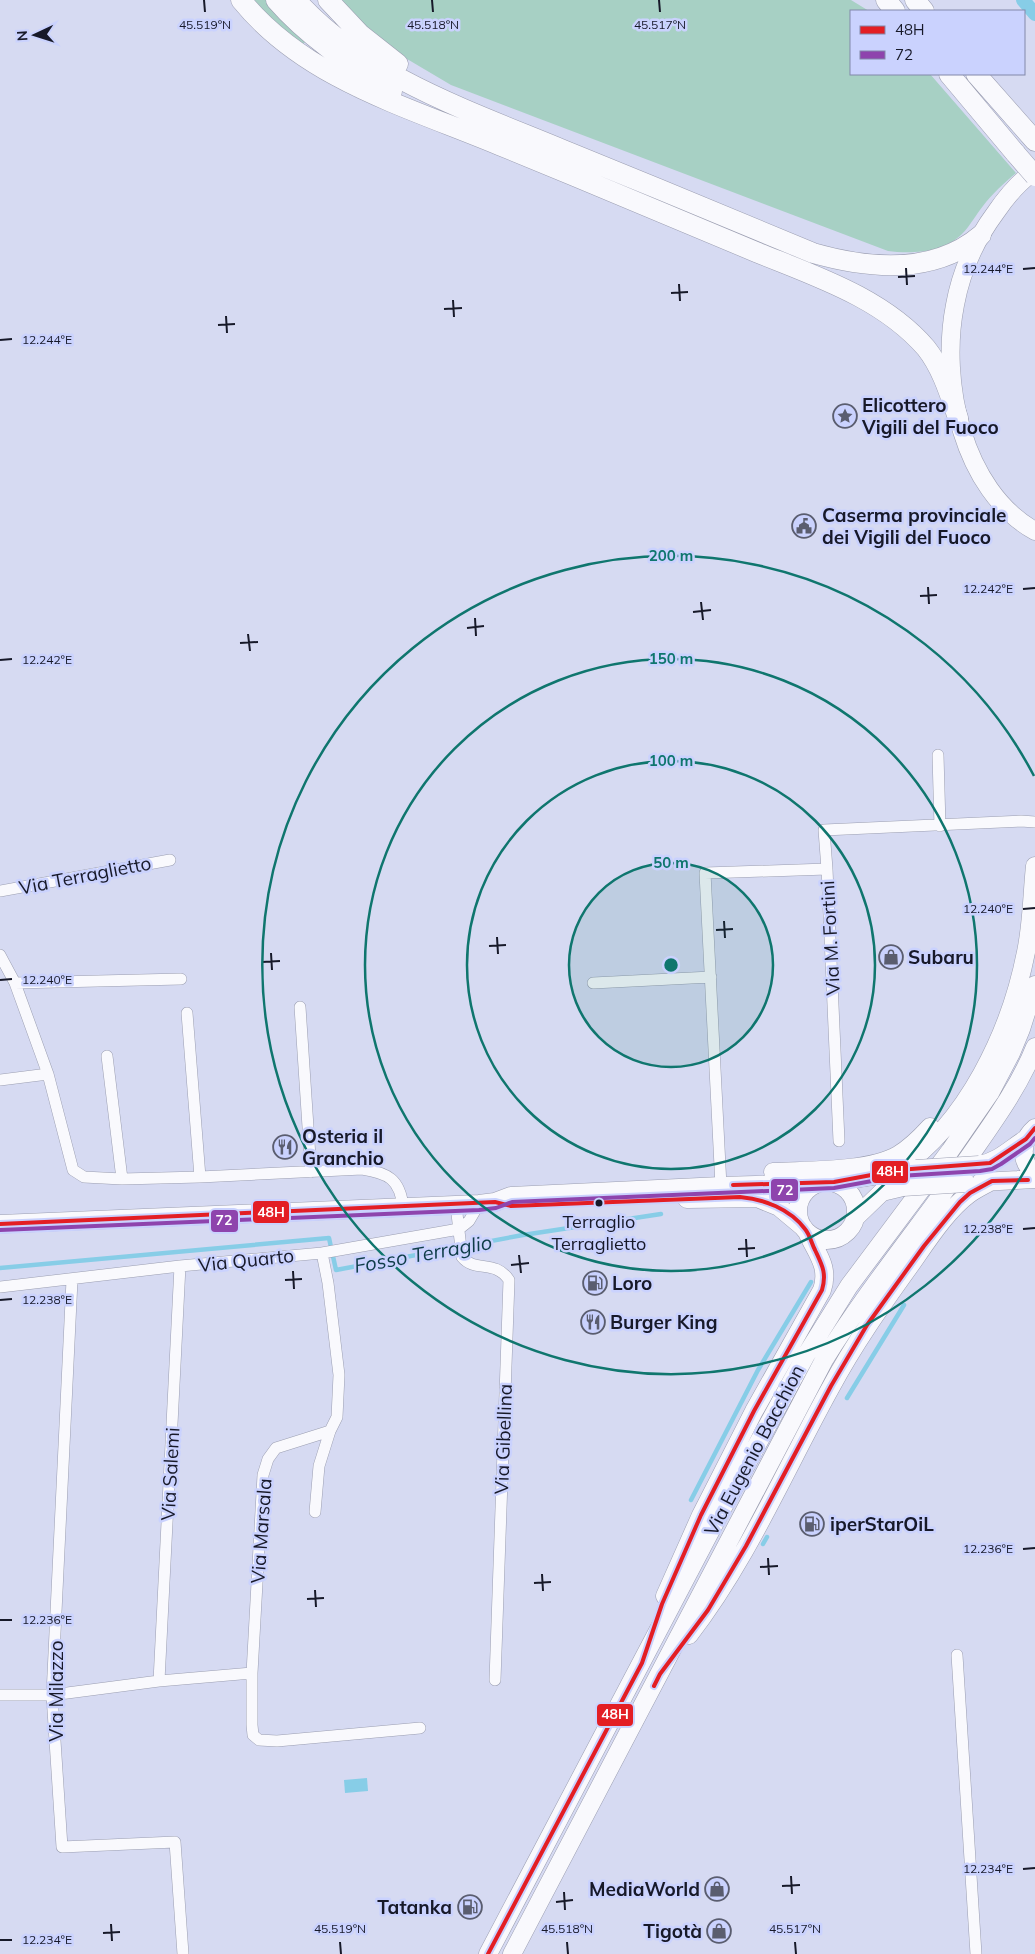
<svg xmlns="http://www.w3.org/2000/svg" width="1035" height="1954" font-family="Mulish,sans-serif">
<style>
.green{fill:#a7d0c4}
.water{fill:#87cde7}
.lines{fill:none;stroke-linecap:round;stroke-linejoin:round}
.stream{stroke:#87cde7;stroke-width:4.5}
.canal{stroke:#87cde7;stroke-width:14}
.street-casing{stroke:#9b9eb1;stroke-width:12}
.primary-casing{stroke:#9b9eb1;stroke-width:19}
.highway-casing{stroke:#9b9eb1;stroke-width:21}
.street{stroke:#f9f9fd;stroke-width:11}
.primary{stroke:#f9f9fd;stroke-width:18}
.highway{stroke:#f9f9fd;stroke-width:20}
.primary-bridge-casing{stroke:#9b9eb1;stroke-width:19;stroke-linecap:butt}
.highway-bridge-casing{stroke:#9b9eb1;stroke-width:21;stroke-linecap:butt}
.primary-bridge{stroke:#f9f9fd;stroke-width:18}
.highway-bridge{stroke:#f9f9fd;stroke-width:20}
.bus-1-casing{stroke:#cad2fe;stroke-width:8}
.bus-2-casing{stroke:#cad2fe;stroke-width:8}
.bus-1{stroke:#e31e24;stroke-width:4}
.bus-2{stroke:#8e44ad;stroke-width:4}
.ticks{fill:none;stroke:#171929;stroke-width:2}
.ring{fill:none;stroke:#0f766e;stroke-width:2.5}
.bus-dot{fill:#171929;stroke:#cad2fe;stroke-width:2}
.labels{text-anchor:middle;stroke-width:5;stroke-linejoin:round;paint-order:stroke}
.bus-label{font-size:18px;fill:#171929;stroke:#cad2fe}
.poi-label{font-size:19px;font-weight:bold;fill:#171929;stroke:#cad2fe;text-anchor:start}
.street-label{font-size:19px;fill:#171929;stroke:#cad2fe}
.water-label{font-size:20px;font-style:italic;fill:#0e3c48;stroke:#cad2fe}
.ticks-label{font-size:12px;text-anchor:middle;fill:#171929;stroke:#cad2fe;stroke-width:5;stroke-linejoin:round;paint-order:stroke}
.centre{fill:#0f766e;stroke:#cad2fe;stroke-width:2.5}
.ring-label{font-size:15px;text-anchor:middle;font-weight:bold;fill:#0f766e;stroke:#cad2fe;stroke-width:5;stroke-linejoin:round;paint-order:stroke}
.line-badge{stroke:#cad2fe;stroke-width:2}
.badge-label{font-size:14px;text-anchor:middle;font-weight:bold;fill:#fff}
</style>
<rect width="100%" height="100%" fill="#d6daf2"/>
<path class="green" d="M251 0H270L306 42 299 45Z
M336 0H851L869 11H851V74H930L1016 173C1004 183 992 194 983 206 975 216 970 226 962 234 943 253 911 254 888 251L451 85 402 56 380 41Z"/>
<path class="water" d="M367 1778 368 1791 345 1793 344 1780Z"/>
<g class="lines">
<path class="stream" d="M0 1268 329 1238 336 1270 523 1235 661 1214
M847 1398 904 1305
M691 1500 758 1370 811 1282
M763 1544 767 1537"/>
<path class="canal" d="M1023 0 1035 14"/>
<g class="street-casing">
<path id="street" d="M938 755 940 826
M827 869 824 830 1021 821 1035 822
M0 891 170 860
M0 955 15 983 48 1074 73 1170 84 1177 122 1179 200 1177 362 1169C388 1173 400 1179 403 1207
M15 983 181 979
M593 983 711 977
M300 1007 311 1172
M187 1013 200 1177
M107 1056 122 1179
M0 1080 48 1074
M721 1186 705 873 827 869 839 1141
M456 1205 462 1257C475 1273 495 1259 509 1280L495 1680
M72 1280 52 1695 62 1847 175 1842 183 1954
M0 1287 180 1266 322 1253 459 1229 469 1221 479 1204
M315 1512 319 1466 330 1431
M957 1655 976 1954
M252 1673V1725L253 1735 259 1740 277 1741 420 1728
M159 1681 180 1266
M0 1695H52L159 1681 252 1673 263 1475 268 1459 276 1448 330 1431 337 1417 339 1375 328 1283 322 1253"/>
</g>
<g class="primary-casing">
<path id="primary" d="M1035 171C1019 181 1007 196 996 212 976 239 961 272 955 305 940 381 962 490 1035 531
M1035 1128C1020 1141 1020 1162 1035 1174
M979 1165C998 1162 1010 1149 1026 1139
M898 1170C967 1123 1010 1033 1026 952 1032 924 1032 894 1035 866
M773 1172C808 1170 868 1172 898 1155 910 1148 920 1138 930 1127
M834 1182 910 1170
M981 1182 1035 1179
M798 1211a29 29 0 1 1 58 0a29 29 0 1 1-58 0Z
M687 1199 757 1198 779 1207 803 1227
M855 1218 882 1192 903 1187
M0 1224 479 1204 495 1202 511 1196 721 1186 819 1183
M665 1596 701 1515 754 1411 822 1290C830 1266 816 1253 807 1232
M689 1635C747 1560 785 1470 831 1387 854 1344 881 1306 909 1267 926 1243 946 1211 969 1194 976 1189 984 1185 992 1181
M488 1954 721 1511 806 1355 849 1286 950 1151 990 1093 1011 1053 1021 1029 1035 985
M512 1954 824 1360C868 1289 921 1225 969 1157 994 1121 1019 1087 1035 1047"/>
</g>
<g class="highway-casing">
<path id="highway" d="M241 0C305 79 408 107 499 145 585 180 671 216 756 252 815 276 883 298 926 348 942 368 950 395 958 418
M276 0C309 38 350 64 392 91
M296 0C364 77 475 113 568 152 650 185 731 219 813 253 869 269 934 275 981 235
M328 0 360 34 398 64
M886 0 895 11
M915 0 924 11
M949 74 1016 154
M976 74 1035 141"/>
</g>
<use href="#street" class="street"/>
<use href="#primary" class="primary"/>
<use href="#highway" class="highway"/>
<g class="primary-bridge-casing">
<path id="primary-bridge" d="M916 1169 979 1165
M903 1187 966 1183"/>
</g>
<g class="highway-bridge-casing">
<path id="highway-bridge" d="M1016 154 1035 176"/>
</g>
<use href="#primary-bridge" class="primary-bridge"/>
<use href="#highway-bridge" class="highway-bridge"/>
<g class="bus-1-casing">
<path id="bus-1" d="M733 1185 834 1182 898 1170 990 1163 1026 1139 1035 1128
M0 1224 495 1202 511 1206 740 1197C764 1199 790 1209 805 1229 810 1235 811 1242 815 1250 822 1265 827 1273 822 1290L754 1411 701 1515 662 1604 642 1663 488 1954
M654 1686 660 1674 708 1610 746 1546 831 1386 867 1325 924 1246 960 1202 970 1193 992 1181 1028 1180"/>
</g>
<g class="bus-2-casing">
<path id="bus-2" d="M0 1230 479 1210 496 1208 512 1202 834 1188 899 1176 980 1171 992 1169 1001 1164 1030 1144 1035 1138"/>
</g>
<use href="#bus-1" class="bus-1"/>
<use href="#bus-2" class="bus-2"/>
</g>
<path class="ticks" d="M204 0 205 12M432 0 433 12M659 0 660 12M906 268 907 285M1023 269 1035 268M898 277 915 276M679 284 680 301M671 293 688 292M453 300 454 317M444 309 462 308M226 316 227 333M218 325 235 324M0 340 12 339M928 587 929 604M1023 589 1035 588M920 596 937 595M701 602 703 620M693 612 711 610M475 618 476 636M467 628 484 626M248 634 250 651M240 643 258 642M0 660 12 659M1023 909 1035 908M724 921 725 938M716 930 733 929M497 937 498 954M489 946 506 945M271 953 272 970M262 962 280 961M0 980 12 979M1023 1229 1035 1228M746 1239 747 1257M738 1249 755 1248M519 1255 521 1273M511 1265 529 1263M293 1271 294 1289M285 1280 302 1279M0 1300 12 1299M1023 1549 1035 1548M768 1558 769 1575M760 1567 778 1566M542 1574 543 1591M534 1583 551 1582M315 1590 316 1607M307 1599 324 1598M0 1620H12M1023 1869 1035 1868M791 1876 792 1894M782 1886 800 1885M564 1892 565 1910M556 1902 573 1900M111 1924 112 1941M103 1933 120 1932M0 1940H12M340 1942 341 1954M567 1942 568 1954M795 1942 796 1954"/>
<circle cx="671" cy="965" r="102" fill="#0f766e" fill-opacity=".12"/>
<g class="ring">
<circle cx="671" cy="965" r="102"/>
<circle cx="671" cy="965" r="204"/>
<circle cx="671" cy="965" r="306"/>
<path d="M1034 1154A409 409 0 1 1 1034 776"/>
</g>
<defs>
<g id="sight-ring" transform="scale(1.25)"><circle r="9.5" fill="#cad2fe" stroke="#5a5d6f" stroke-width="1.5"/><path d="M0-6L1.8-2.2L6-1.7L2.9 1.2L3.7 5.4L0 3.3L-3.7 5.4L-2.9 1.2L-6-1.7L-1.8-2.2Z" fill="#5a5d6f"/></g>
<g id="civic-ring" transform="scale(1.25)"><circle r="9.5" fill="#cad2fe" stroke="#5a5d6f" stroke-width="1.5"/><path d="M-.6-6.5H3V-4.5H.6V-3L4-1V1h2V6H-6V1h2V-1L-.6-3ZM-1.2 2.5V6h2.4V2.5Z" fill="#5a5d6f"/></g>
<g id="shop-ring" transform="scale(1.25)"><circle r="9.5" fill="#cad2fe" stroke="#5a5d6f" stroke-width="1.5"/><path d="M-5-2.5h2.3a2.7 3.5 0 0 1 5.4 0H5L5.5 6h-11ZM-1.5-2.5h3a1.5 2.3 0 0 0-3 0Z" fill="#5a5d6f"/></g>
<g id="restaurant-ring" transform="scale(1.25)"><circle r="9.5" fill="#cad2fe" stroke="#5a5d6f" stroke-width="1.5"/><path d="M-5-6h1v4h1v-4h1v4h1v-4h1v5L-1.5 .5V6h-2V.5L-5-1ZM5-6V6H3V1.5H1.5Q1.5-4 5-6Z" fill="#5a5d6f"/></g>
<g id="fuel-ring" transform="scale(1.25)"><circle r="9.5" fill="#cad2fe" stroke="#5a5d6f" stroke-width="1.5"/><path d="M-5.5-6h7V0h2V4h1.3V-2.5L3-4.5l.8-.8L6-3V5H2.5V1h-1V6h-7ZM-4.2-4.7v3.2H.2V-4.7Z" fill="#5a5d6f"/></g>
</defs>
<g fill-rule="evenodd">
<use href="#sight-ring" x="845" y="416"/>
<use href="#civic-ring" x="804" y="526"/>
<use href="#shop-ring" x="891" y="957"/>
<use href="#restaurant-ring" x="285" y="1147"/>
<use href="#fuel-ring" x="595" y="1283"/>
<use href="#restaurant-ring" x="593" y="1322"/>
<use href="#fuel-ring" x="812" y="1524"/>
<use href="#shop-ring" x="717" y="1889"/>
<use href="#fuel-ring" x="470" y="1907"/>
<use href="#shop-ring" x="719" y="1931"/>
</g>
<circle class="bus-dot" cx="599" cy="1203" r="4.5"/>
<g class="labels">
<g class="bus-label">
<text x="599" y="1228">Terraglio<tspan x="599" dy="22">Terraglietto</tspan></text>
</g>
<g class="poi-label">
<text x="862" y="412">Elicottero<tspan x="862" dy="22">Vigili del Fuoco</tspan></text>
<text x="822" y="522">Caserma provinciale<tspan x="822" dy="22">dei Vigili del Fuoco</tspan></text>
<text x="908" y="964">Subaru</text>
<text x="302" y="1143">Osteria il<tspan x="302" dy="22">Granchio</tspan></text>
<text x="612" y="1290">Loro</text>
<text x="610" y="1329">Burger King</text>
<text x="830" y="1531">iperStarOiL</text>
<text x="700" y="1896" text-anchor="end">MediaWorld</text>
<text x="452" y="1914" text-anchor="end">Tatanka</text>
<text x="702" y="1938" text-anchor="end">Tigotà</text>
</g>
<g class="street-label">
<text transform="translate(85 875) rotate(-11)" y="7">Via Terraglietto</text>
<text transform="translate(830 938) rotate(-93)" y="7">Via M. Fortini</text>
<text transform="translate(246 1260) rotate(-6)" y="7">Via Quarto</text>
<text transform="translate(503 1439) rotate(-88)" y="7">Via Gibellina</text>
<text transform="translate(754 1450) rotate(-62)" y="7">Via Eugenio Bacchion</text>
<text transform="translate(170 1474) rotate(-87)" y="7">Via Salemi</text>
<text transform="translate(261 1531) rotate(-86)" y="7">Via Marsala</text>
<text transform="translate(56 1691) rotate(-90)" y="7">Via Milazzo</text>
</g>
<g class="water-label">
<text transform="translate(423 1254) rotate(-10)" y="7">Fosso Terraglio</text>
</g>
</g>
<g class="ticks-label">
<text x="205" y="29">45.519°N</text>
<text x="433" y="29">45.518°N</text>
<text x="660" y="29">45.517°N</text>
<text x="988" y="273">12.244°E</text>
<text x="47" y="344">12.244°E</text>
<text x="988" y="593">12.242°E</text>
<text x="47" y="664">12.242°E</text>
<text x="988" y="913">12.240°E</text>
<text x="47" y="984">12.240°E</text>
<text x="988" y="1233">12.238°E</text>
<text x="47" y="1304">12.238°E</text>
<text x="988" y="1553">12.236°E</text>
<text x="47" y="1624">12.236°E</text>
<text x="988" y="1873">12.234°E</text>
<text x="340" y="1933">45.519°N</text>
<text x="567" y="1933">45.518°N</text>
<text x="795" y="1933">45.517°N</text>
<text x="47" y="1944">12.234°E</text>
</g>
<circle cx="671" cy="965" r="8" class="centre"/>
<g class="ring-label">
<text x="671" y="561">200 m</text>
<text x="671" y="664">150 m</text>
<text x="671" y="766">100 m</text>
<text x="671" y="868">50 m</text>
</g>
<g class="line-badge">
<rect x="871" y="1160" width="38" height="24" rx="5" fill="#e31e24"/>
<rect x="770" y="1178" width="29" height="24" rx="5" fill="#8e44ad"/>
<rect x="252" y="1200" width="38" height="24" rx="5" fill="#e31e24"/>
<rect x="210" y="1209" width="29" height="24" rx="5" fill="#8e44ad"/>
<rect x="596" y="1703" width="38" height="24" rx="5" fill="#e31e24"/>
</g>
<g class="badge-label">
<text x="890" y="1176">48H</text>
<text x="785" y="1195">72</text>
<text x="271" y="1217">48H</text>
<text x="224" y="1225">72</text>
<text x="615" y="1719">48H</text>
</g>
<rect x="850" y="10" width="175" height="65" fill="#cad2fe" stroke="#8288a9"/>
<rect x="860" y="26" width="25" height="8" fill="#e31e24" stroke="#8288a9"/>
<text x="895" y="35" font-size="15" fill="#171929">48H</text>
<rect x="860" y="51" width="25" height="8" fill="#8e44ad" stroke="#8288a9"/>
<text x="895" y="60" font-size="15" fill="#171929">72</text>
<g transform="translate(35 35) rotate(266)" stroke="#cad2fe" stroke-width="4" paint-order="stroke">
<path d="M0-4L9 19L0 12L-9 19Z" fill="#171929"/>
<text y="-8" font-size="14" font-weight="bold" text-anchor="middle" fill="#171929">N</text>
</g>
</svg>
